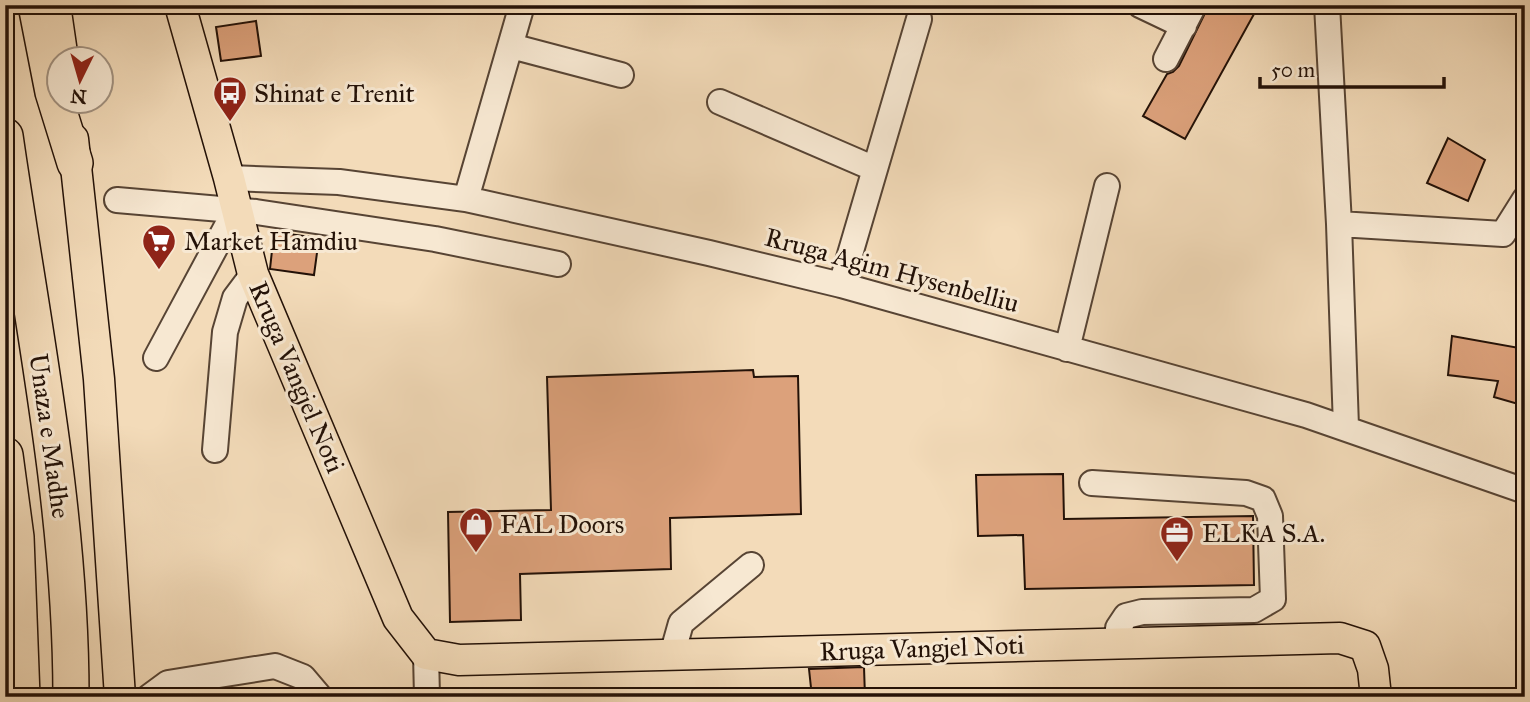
<svg xmlns="http://www.w3.org/2000/svg" width="1530" height="702" font-family="'IM FELL Great Primer',serif">
<style>
.building{fill:#dca17b;stroke:#231107;stroke-width:2}
.lines{fill:none;stroke-linecap:round;stroke-linejoin:round}
.minor-casing{stroke:#574434;stroke-width:28}
.major-casing{stroke:#231107;stroke-width:33}
.highway-casing{stroke:#231107;stroke-width:38}
.minor{stroke:#f7e8d2;stroke-width:24}
.major{stroke:#f3dbb9;stroke-width:30}
.highway{stroke:#f3dbb9;stroke-width:35}
.labels{text-anchor:middle;stroke-width:6;stroke-linejoin:round;paint-order:stroke}
.poi-label{font-size:26px;fill:#231107;stroke:#f7e8d2;text-anchor:start}
.street-label{font-size:26px;fill:#231107;stroke:#f7e8d2}
</style>
<rect width="100%" height="100%" fill="#f3dbb9"/>
<filter id="stains"><feTurbulence type="fractalNoise" baseFrequency=".00286" numOctaves="4"/><feColorMatrix values="0 0 0 0 .2 0 0 0 0 .09 0 0 0 0 .02 0 0 0 .5 -.17"/></filter>
<radialGradient id="worn" r=".72"><stop offset=".6" stop-color="#630" stop-opacity="0"/><stop offset="1" stop-color="#630" stop-opacity=".3"/></radialGradient>
<path class="building" d="M1209 5H1259L1185 139 1143 116 1167 74 1173 72 1179 66Z
M256 21 261 56 221 61 216 27Z
M1448 138 1485 160 1468 201 1427 183Z
M274 232 319 238 314 275 270 269Z
M1452 336 1525 349V406L1494 397 1498 381 1448 375Z
M753 370 754 377 798 376 801 514 670 518 671 569 520 574 521 620 450 622 448 512 551 510 547 377Z
M1063 474 1064 519 1253 516 1254 585 1025 589 1023 535 978 536 976 475Z
M864 667 865 697H812L809 669Z"/>
<g class="lines">
<g class="minor-casing">
<path id="minor" d="M1140 5 1184 26
M1327 5 1339 224 1346 427
M511 46 621 75
M1166 59 1194 5
M720 102 875 169
M229 178 339 182 466 199 709 253 841 285 1306 415 1525 491
M466 199 522 5
M117 200 256 212 435 239 558 264
M1339 224 1503 234 1525 199
M841 285 919 19
M1067 349 1107 186
M156 358 236 209
M215 450 225 332 235 298 253 274
M1092 483 1246 493 1263 499 1270 516 1273 599 1254 610 1142 612 1126 616 1118 628 1120 644
M426 654 427 697
M672 655 681 623 751 565
M149 697 168 683 275 666 303 677 320 697"/>
</g>
<g class="major-casing">
<path id="major" d="M55 5 63 60
M180 5 229 178 253 274 398 618 426 654 459 660 1340 638 1365 646 1373 669 1376 697
M73 139 99 379 120 697"/>
</g>
<g class="highway-casing">
<path id="highway" d="M36 5 53 92 75 163
M5 136C32 323 71 508 71 697
M5 455 16 537 22 697"/>
</g>
<use href="#minor" class="minor"/>
<use href="#major" class="major"/>
<use href="#highway" class="highway"/>
</g>
<defs>
<g id="bus-pin" transform="scale(1.75)"><path d="M0 17L-7.5 6A9.5 9.5 0 1 1 7.5 6Z" fill="#8f2418" stroke="#f7e8d2"/><path d="M-5-6H5V4H4V6H2V4H-2V6H-4V4H-5ZM-3.5-4V0h7V-4ZM-3.5 1.2v1.5H-2V1.2ZM2 1.2v1.5H3.5V1.2Z" fill="#fff"/></g>
<g id="supermarket-pin" transform="scale(1.75)"><path d="M0 17L-7.5 6A9.5 9.5 0 1 1 7.5 6Z" fill="#8f2418" stroke="#f7e8d2"/><path d="M-6-5.5h2.5l.6 2H6L4.5 2H-2.5L-4.4-4H-6ZM-1.5 3.2a1.3 1.3 0 1 0 .1 0ZM3 3.2a1.3 1.3 0 1 0 .1 0Z" fill="#fff"/></g>
<g id="shop-pin" transform="scale(1.75)"><path d="M0 17L-7.5 6A9.5 9.5 0 1 1 7.5 6Z" fill="#8f2418" stroke="#f7e8d2"/><path d="M-5-2.5h2.3a2.7 3.5 0 0 1 5.4 0H5L5.5 6h-11ZM-1.5-2.5h3a1.5 2.3 0 0 0-3 0Z" fill="#fff"/></g>
<g id="office-pin" transform="scale(1.75)"><path d="M0 17L-7.5 6A9.5 9.5 0 1 1 7.5 6Z" fill="#8f2418" stroke="#f7e8d2"/><path d="M-6-3h4V-5.5h4V-3h4V5H-6ZM-1-4.5V-3h2v-1.5ZM-6 0V1H6V0Z" fill="#fff"/></g>
</defs>
<g fill-rule="evenodd">
<use href="#bus-pin" x="230" y="93"/>
<use href="#supermarket-pin" x="159" y="241"/>
<use href="#shop-pin" x="476" y="524"/>
<use href="#office-pin" x="1177" y="533"/>
</g>
<g class="labels">
<g class="poi-label">
<text x="254" y="102">Shinat e Trenit</text>
<text x="184" y="250">Market Hamdiu</text>
<text x="500" y="533">FAL Doors</text>
<text x="1202" y="542">ELKA S.A.</text>
</g>
<g class="street-label">
<text transform="translate(892 270) rotate(15)" y="9">Rruga Agim Hysenbelliu</text>
<text transform="translate(297 377) rotate(67)" y="9">Rruga Vangjel Noti</text>
<text transform="translate(50 436) rotate(82)" y="9">Unaza e Madhe</text>
<text transform="translate(922 648) rotate(-2)" y="9">Rruga Vangjel Noti</text>
</g>
</g>
<rect width="1530" height="702" fill="none" stroke="#f3dbb9" stroke-width="28"/>
<rect x="7" y="7" width="1516" height="688" fill="none" stroke="#231107" stroke-width="3.5"/>
<rect x="14" y="14" width="1502" height="674" fill="none" stroke="#231107" stroke-width="2"/>
<g transform="translate(80 80) rotate(185)"><circle r="33" fill="#f7e8d2" stroke="#a29281" stroke-width="2"/>
<path d="M0-5L12 26L0 18L-12 26Z" fill="#8f2418"/>
<text y="-10" font-size="19" font-weight="bold" text-anchor="middle" fill="#231107">N</text>
</g>
<path d="M1260 77v10h184v-10" fill="none" stroke="#231107" stroke-width="3.5"/>
<text x="1271" y="77" font-size="21" fill="#231107" stroke="#f7e8d2" stroke-width="5" paint-order="stroke">50 m</text>
<rect width="100%" height="100%" filter="url(#stains)"/>
<rect width="100%" height="100%" fill="url(#worn)"/>
</svg>
